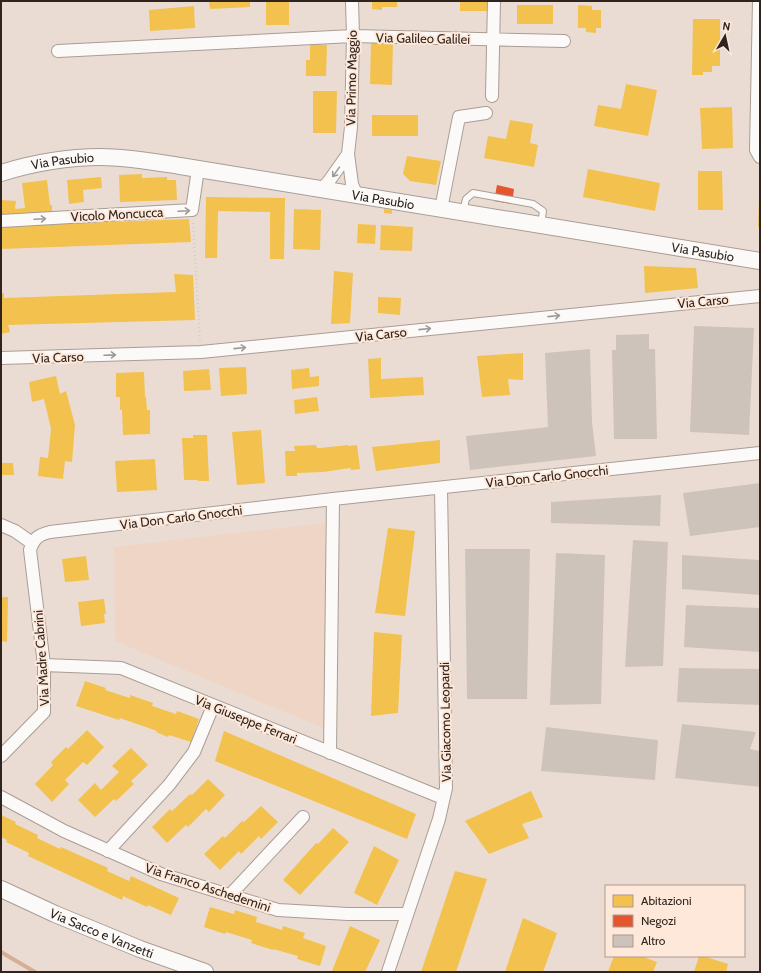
<svg xmlns="http://www.w3.org/2000/svg" width="761" height="973" font-family="Cabin,sans-serif">
<style>
.built{fill:#efd5c5}
.homes{fill:#f2c14e}
.shops{fill:#e4572e}
.lines{fill:none;stroke-linecap:round;stroke-linejoin:round}
.stream{stroke:#d5af96;stroke-width:4}
.building{fill:#cec3bb}
.lane-casing{stroke:#a89d95;stroke-width:8}
.street-casing{stroke:#a89d95;stroke-width:14}
.secondary-casing{stroke:#a89d95;stroke-width:18}
.path{stroke:#d2ceca;stroke-width:2.5;stroke-dasharray:1 3;stroke-linecap:butt}
.lane{stroke:#fcfaf8;stroke-width:6}
.street{stroke:#fcfaf8;stroke-width:12}
.secondary{stroke:#fcfaf8;stroke-width:16}
.oneway{stroke:#a09a96}
.labels{text-anchor:middle;stroke-width:4;stroke-linejoin:round;paint-order:stroke}
.street-label{font-size:13px;fill:#2f251e;stroke:#fee8da}
</style>
<rect width="100%" height="100%" fill="#ebdcd3"/>
<path class="built" d="M325 523 328 730 115 641 114 547Z"/>
<path class="homes" d="M209 1H250V7L210 9Z
M266 1H289V25H266Z
M372 1H397V7H382V10L372 9Z
M460 1H488L487 11H460Z
M517 5H553V24H517Z
M578 5 592 6V10H601V28H596V33L586 32V28H578Z
M194 6 195 28 150 31 149 10Z
M693 19H720V66H712V72H703V75H692Z
M371 42H393L392 85 370 84Z
M310 44 327 45 326 76H306V60H310Z
M626 84 657 90 648 136 594 126 598 105 621 109Z
M313 91H337L336 133H313Z
M732 107 733 148 702 149 700 108Z
M372 115H418V136H372Z
M510 120 533 124 530 143 538 145 534 167 484 158 488 136 506 139Z
M407 156 441 161 436 185 410 181 403 174Z
M588 169 660 183 655 211 583 197Z
M698 171H722L723 210H698Z
M142 174V178L167 177V180H176L177 200 120 202 119 175Z
M101 177 102 188 83 190 84 202 69 204 67 180Z
M47 180 50 205H52V218L1 217V200L16 201 15 209 25 208 22 183Z
M206 197 285 198 284 259H270V212L218 211 217 258H205Z
M759 199H760V227H758Z
M294 209 321 210 320 250 293 249Z
M384 209 392 210V214L384 213Z
M189 219 191 242 1 249V226Z
M358 224 376 225 375 244 357 243Z
M381 225 413 227 412 251 380 250Z
M644 266 696 268 698 288 645 293Z
M334 271 353 273 350 323 331 324Z
M174 274 193 275 195 320 8 325 10 332 1 334V294L4 293V298L176 292Z
M378 297 401 298 400 315 378 313Z
M523 353V380L508 379 510 395 482 397 477 356Z
M381 358V379L423 377 424 395 370 398 368 359Z
M246 367 247 394 221 396 219 368Z
M309 368 310 377 319 376V386L292 389 291 370Z
M209 369 211 390 184 391 183 371Z
M144 372 145 397H146L147 410H150V434L123 435 122 410H120V397H116V373Z
M56 376 60 394 66 391 75 425 72 462 65 461 63 479 38 476 40 457 48 458 51 429 44 399 32 402 29 382Z
M317 397 319 411 295 414 294 400Z
M261 430 265 483 237 485 232 432Z
M193 435H207L209 481H198V480H184L182 438H193Z
M440 440V463L376 471 372 447Z
M316 445 317 448H320L348 445V446L357 445 360 469 351 470 350 468 323 472 297 473V476H286L285 451H295L294 446Z
M155 459 157 490 117 492 115 461Z
M1 463H13L14 475H1Z
M388 528 415 531 405 616 375 613Z
M86 556 89 580 65 582 62 559Z
M1 597H8L7 642 1 641Z
M104 599 106 614H104L105 623 81 626 78 602Z
M374 632 402 635 398 713 371 716Z
M85 681 106 688 105 690 130 698V695L153 703 152 706 176 714 177 711 199 719 191 742 169 735 168 737 156 732 157 731 120 718 119 720 76 706Z
M87 730 104 747 87 765 83 762 65 780 69 784 52 802 35 784 53 765 51 762 66 747 68 749Z
M224 731 416 814 407 839 215 761Z
M131 748 148 765 131 781 134 784 116 801 114 799 95 817 78 800 95 783 101 790 119 772 112 766Z
M208 779 225 795 209 812 206 809 188 827 186 825 167 843 152 827 170 809 172 811 190 794 192 795Z
M531 791 543 817 522 824 529 838 489 854 465 821Z
M261 806 278 822 261 839 259 836 241 854 239 851 220 870 204 854 223 836 225 838 242 821 244 822Z
M1 815 16 822 15 824 38 835 37 838 60 849 61 847 108 868 107 871 129 881 131 876 179 898 171 915 148 905 147 907 123 896 122 900 28 856 29 853 6 842 7 840 1 837Z
M333 828 349 842 300 895 283 880 316 843 318 844Z
M374 846 399 860 377 905 354 893Z
M455 871 487 879 456 972H421Z
M210 907 234 914 235 910 257 917 256 922 282 930 283 926 305 933 303 938 326 946 320 966 297 959 298 956 273 949V950L251 943 252 940 226 932 225 934 204 927Z
M523 918 557 933 543 972H505Z
M350 926 380 940 365 972H334L332 971Z
M614 956H641L657 962 653 972H608Z
M699 956H703L728 964 726 972H694Z"/>
<path class="shops" d="M497 185 514 189 512 204 494 201Z"/>
<g class="lines">
<path class="stream" d="M1 952 35 972"/>
</g>
<path class="building" d="M694 326 754 328 749 435 690 432Z
M649 334V349H655L657 439H614L612 350H616V335Z
M590 349 592 422 596 456 470 470 466 436 548 427 545 353Z
M760 483V527L690 536 683 493Z
M661 495 660 526 551 523V502Z
M633 540 668 542 663 666 625 667Z
M465 549H530L527 699H467Z
M556 553 605 555 601 704 550 705Z
M682 555 760 560V595L682 589Z
M686 605 760 608V652L684 647Z
M679 668 760 669V705L677 702Z
M682 724 756 732 750 749 760 751V787L675 778Z
M546 727 658 740 655 780 541 771Z"/>
<g class="lines">
<g class="lane-casing">
<path id="lane" d="M463 212 466 199 473 193 533 204 543 211 541 224"/>
</g>
<g class="street-casing">
<path id="street" d="M352 1 353 36 351 127 348 154 352 184 356 194
M759 1 756 150 760 157
M58 51 353 36 564 41
M492 96 494 1
M322 189 329 181 348 154
M441 209 459 117 486 113
M1 221 192 210 198 169
M1 358 201 352 760 296
M1 525 15 531 32 543
M44 665 121 668 443 798
M330 753 333 499
M1 756 44 712V665L30 550C34 538 38 535 50 532L333 499 760 453
M1 797 64 831 161 874 278 910 348 914H407
M108 851 169 785 194 752 213 706
M230 895 303 817
M388 972 439 819 446 788 441 488"/>
</g>
<g class="secondary-casing">
<g id="secondary">
<path id="s1" d="M1 173C33 163 67 157 101 157 127 157 154 162 180 166L760 261"/>
<path id="s2" d="M1 889 55 914 140 949 205 972"/>
</g>
</g>
<path class="path" d="M193 223 200 340"/>
<use href="#lane" class="lane"/>
<use href="#street" class="street"/>
<use href="#secondary" class="secondary"/>
</g>
<defs><path id="oneway-shaft" d="M-6 0H5M1.5-3L5.5 0L1.5 3" fill="none" stroke-width="1.6" stroke-linecap="round" stroke-linejoin="round"/></defs>
<g class="oneway">
<use href="#oneway-shaft" transform="translate(336 172) rotate(125)"/>
<use href="#oneway-shaft" transform="translate(184 211) rotate(-3)"/>
<use href="#oneway-shaft" transform="translate(40 219) rotate(-3)"/>
<use href="#oneway-shaft" transform="translate(554 316) rotate(-6)"/>
<use href="#oneway-shaft" transform="translate(425 329) rotate(-6)"/>
<use href="#oneway-shaft" transform="translate(240 348) rotate(-6)"/>
<use href="#oneway-shaft" transform="translate(110 355) rotate(-2)"/>
</g>
<g class="labels">
<g class="street-label">
<text transform="translate(423 38) rotate(1)" y="5">Via Galileo Galilei</text>
<text transform="translate(351 78) rotate(-89)" y="5">Via Primo Maggio</text>
<text dy="5" stroke="none"><textPath href="#s1" startOffset="63">Via Pasubio</textPath></text>
<text dy="5" stroke="none"><textPath href="#s1" startOffset="387">Via Pasubio</textPath></text>
<text transform="translate(117 214) rotate(-3)" y="5">Vicolo Moncucca</text>
<text dy="5" stroke="none"><textPath href="#s1" startOffset="711">Via Pasubio</textPath></text>
<text transform="translate(703 301) rotate(-5)" y="5">Via Carso</text>
<text transform="translate(381 334) rotate(-6)" y="5">Via Carso</text>
<text transform="translate(58 357) rotate(-2)" y="5">Via Carso</text>
<text transform="translate(547 476) rotate(-6)" y="5">Via Don Carlo Gnocchi</text>
<text transform="translate(181 517) rotate(-7)" y="5">Via Don Carlo Gnocchi</text>
<text transform="translate(41 658) rotate(-94)" y="5">Via Madre Cabrini</text>
<text transform="translate(246 719) rotate(22)" y="5">Via Giuseppe Ferrari</text>
<text transform="translate(445 722) rotate(-91)" y="5">Via Giacomo Leopardi</text>
<text transform="translate(208 887) rotate(18)" y="5">Via Franco Aschedemini</text>
<text dy="5" stroke="none"><textPath href="#s2" startOffset="110">Via Sacco e Vanzetti</textPath></text>
</g>
</g>
<rect width="761" height="973" fill="none" stroke="#2f251e" stroke-width="4"/>
<rect x="605" y="885" width="140" height="72" fill="#fee8da" stroke="#ab9a8f"/>
<rect x="613" y="895" width="20" height="12" fill="#f2c14e" stroke="#ab9a8f"/>
<text x="641" y="905" font-size="12" fill="#2f251e">Abitazioni</text>
<rect x="613" y="915" width="20" height="12" fill="#e4572e" stroke="#ab9a8f"/>
<text x="641" y="925" font-size="12" fill="#2f251e">Negozi</text>
<rect x="613" y="935" width="20" height="12" fill="#cec3bb" stroke="#ab9a8f"/>
<text x="641" y="945" font-size="12" fill="#2f251e">Altro</text>
<g transform="translate(725 36) rotate(9)" stroke="#fee8da" stroke-width="3" paint-order="stroke">
<path d="M0-3L7 15L0 10L-7 15Z" fill="#2f251e"/>
<text y="-6" font-size="11" font-weight="bold" text-anchor="middle" fill="#2f251e">N</text>
</g>
</svg>
